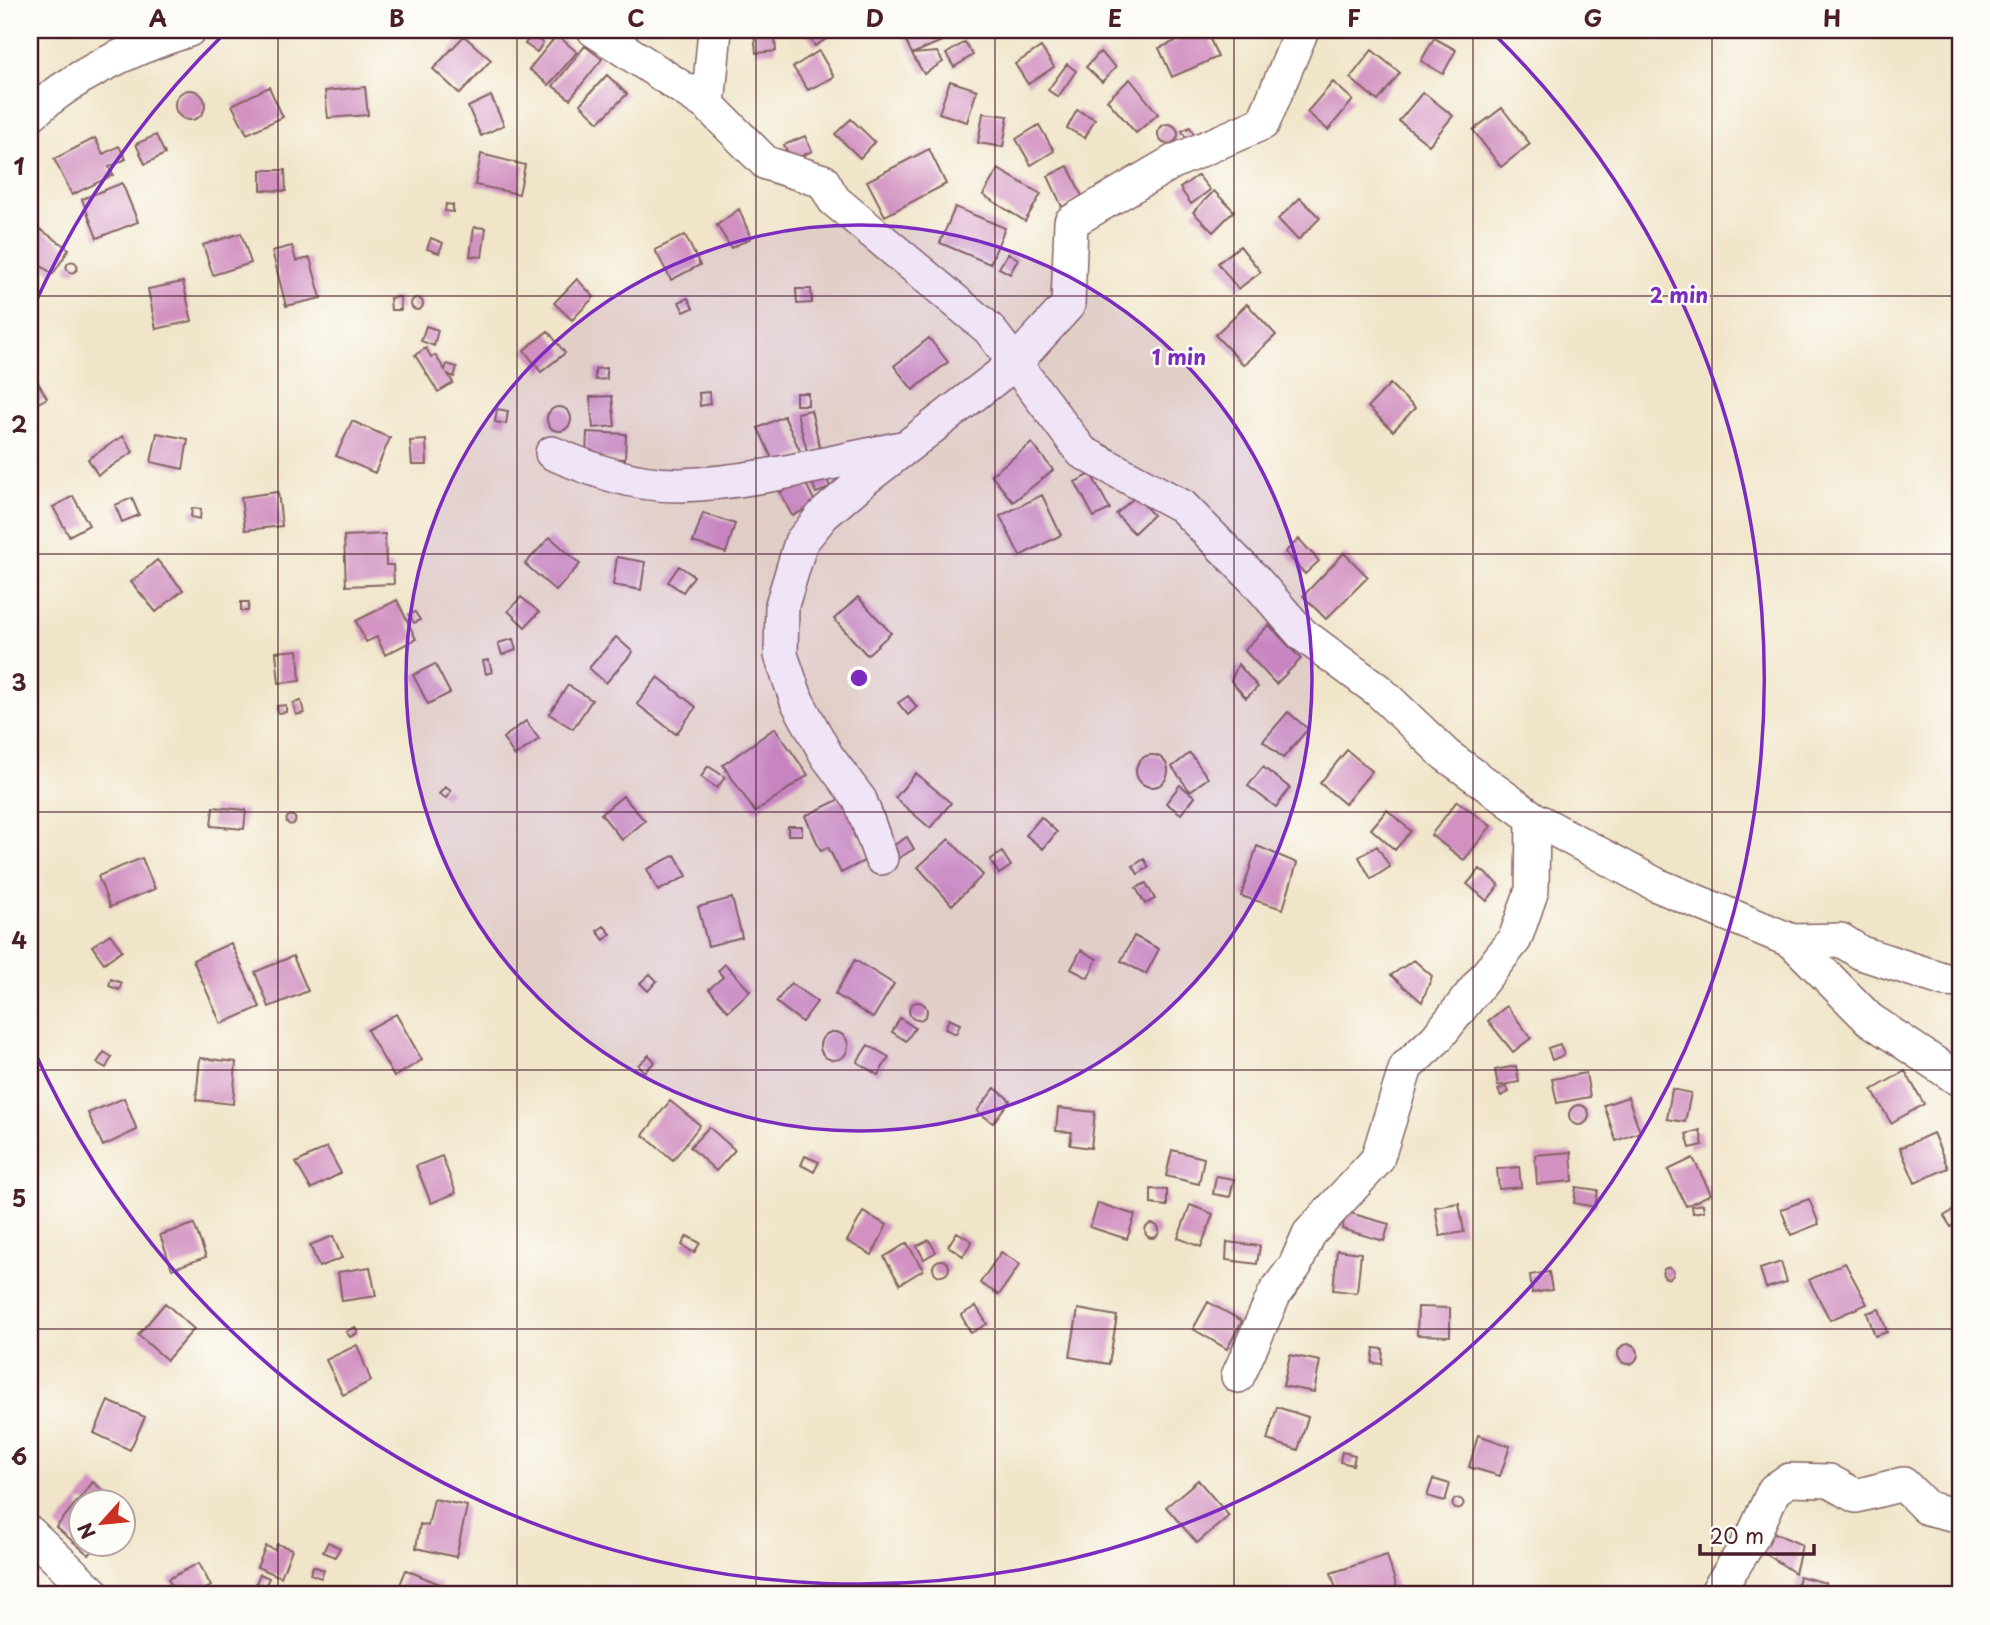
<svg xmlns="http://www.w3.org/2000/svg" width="1990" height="1625" font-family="'Playpen Sans',sans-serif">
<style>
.building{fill:#d291c1}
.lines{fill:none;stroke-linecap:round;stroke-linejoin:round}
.street-casing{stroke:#846462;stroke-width:36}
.street{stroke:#fff;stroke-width:33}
.grid{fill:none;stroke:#4a1f2b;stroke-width:2;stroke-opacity:0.55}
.ring{fill:none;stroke:#7b2cbf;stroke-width:3.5}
.centre{fill:#7b2cbf;stroke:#fdfcf7;stroke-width:3.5}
.ring-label{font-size:21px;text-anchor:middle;font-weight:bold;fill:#7b2cbf;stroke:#fdfcf7;stroke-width:5;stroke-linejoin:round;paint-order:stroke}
.neatline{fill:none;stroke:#4a1f2b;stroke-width:2.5}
.grid-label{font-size:23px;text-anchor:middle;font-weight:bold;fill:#4a1f2b}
</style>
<rect width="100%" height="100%" fill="#fdfcf7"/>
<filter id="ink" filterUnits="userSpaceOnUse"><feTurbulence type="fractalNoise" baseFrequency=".0143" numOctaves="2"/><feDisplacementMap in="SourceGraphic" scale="14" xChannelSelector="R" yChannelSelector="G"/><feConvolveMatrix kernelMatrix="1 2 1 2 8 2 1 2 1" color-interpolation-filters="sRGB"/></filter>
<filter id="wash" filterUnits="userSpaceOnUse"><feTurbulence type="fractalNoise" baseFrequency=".00686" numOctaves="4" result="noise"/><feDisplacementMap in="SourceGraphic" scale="28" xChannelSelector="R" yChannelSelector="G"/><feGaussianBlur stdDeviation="1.57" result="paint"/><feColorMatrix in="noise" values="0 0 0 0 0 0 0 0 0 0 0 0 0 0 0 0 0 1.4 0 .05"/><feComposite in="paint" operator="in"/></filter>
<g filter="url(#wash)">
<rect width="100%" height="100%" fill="#f0e5c9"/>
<g id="blocks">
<path class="building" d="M774 30 776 51 756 53 754 32Z
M805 30H840L815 46Z
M901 30H948L951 37 912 54 937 52 943 62 924 74 912 54Z
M1202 30H1206L1218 57 1172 77 1159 48Z
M531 35 543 43 537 52 525 44Z
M557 35 577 52 549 85 529 69Z
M464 36 491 60 460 94 433 69Z
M1434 38 1456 50 1443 74 1421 61Z
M965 42 973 55 954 67 946 54Z
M585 46 602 59 570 99 553 86Z
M1041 47 1054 67 1028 84 1015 64Z
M1372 50 1400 73 1378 101 1350 78Z
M819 51 834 77 808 90 793 67Z
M1100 52 1116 67 1102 82 1086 67Z
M1067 64 1076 71 1058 97 1048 90Z
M607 75 627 94 599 122 580 104Z
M1130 79 1158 114 1136 133 1107 100Z
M950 81 977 90 967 122 939 113Z
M1333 82 1353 100 1328 130 1307 112Z
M269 87 283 117 247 134 232 105Z
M365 87 368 115 328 118 325 91Z
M175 105a15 15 0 1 1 30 0a15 15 0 1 1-30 0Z
M1423 92 1453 116 1429 145 1399 121Z
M491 96 504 125 481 136 468 107Z
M1502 108 1530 144 1501 167 1473 130Z
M1077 110 1095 119 1085 138 1067 128Z
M983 113 1008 116 1003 147 978 143Z
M851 119 875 142 860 158 835 134Z
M1158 134a10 10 0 1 1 20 0a10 10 0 1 1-20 0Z
M1039 125 1054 151 1031 165 1016 139Z
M1190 127 1196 138 1188 142 1182 131Z
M156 135 165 154 145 164 136 144Z
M805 136 812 151 792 161 784 145Z
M95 138 103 154 119 146 126 159 109 167 113 175 72 195 54 159Z
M929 149 946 184 885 216 867 181Z
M481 154 525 165 519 194 475 185Z
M1068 166 1083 198 1062 207 1048 176Z
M998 169 1041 194 1025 221 983 195Z
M261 170H285L286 191 261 190Z
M1198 175 1210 190 1191 204 1180 188Z
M122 183 138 222 97 238 82 199Z
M1214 191 1234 211 1213 232 1193 212Z
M1300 198 1320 218 1298 240 1278 219Z
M446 204 453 205V212L445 211Z
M955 207 1005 228 990 264 940 243Z
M739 209 751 238 731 248 717 225Z
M31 223 69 249 53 274 30 258Z
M474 227 486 228 482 257 470 256Z
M241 233 251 263 213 275 203 245Z
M685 235 700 265 671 280 655 250Z
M431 238 443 243 439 253 427 249Z
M292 246 296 261 310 258 321 298 286 306 272 251Z
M1240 246 1261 272 1238 289 1218 263Z
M1008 253 1018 259 1010 274 999 268Z
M66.5 267a5.5 5.5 0 1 1 11 0a5.5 5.5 0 1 1-11 0Z
M577 279 594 297 572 320 554 303Z
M183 282 192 321 156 329 148 289Z
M796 289H811L812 303 797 304Z
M400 297 401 310H391L390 298Z
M688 298 693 308 684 312 679 302Z
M411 304a6 6 0 1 1 12 0a6 6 0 1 1-12 0Z
M1247 304 1276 335 1244 365 1215 335Z
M426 326 438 330 434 346 421 341Z
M548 331 565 353 541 372 524 350Z
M929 338 948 362 913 390 894 366Z
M426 348 431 357 435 355 445 370 447 364 457 367 454 377 448 374 453 383 438 392 415 355Z
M606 368 607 379 595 380V369Z
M30 369 47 398 30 408Z
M1390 384 1415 408 1393 431 1368 407Z
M709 392 710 404 700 406 699 393Z
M796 393H808V405H796Z
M612 396 615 426 593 428 590 397Z
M547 419a12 12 0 1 1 24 0a12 12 0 1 1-24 0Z
M497 409 508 411 506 424 495 422Z
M811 410 820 448 807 451 797 413Z
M784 416 801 453 775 465 758 428Z
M352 421 390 438 375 473 336 456Z
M587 432 626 434 625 459 586 457Z
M157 433 188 439 183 469 151 462Z
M123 436 133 452 98 475 88 459Z
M426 440 427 465H412L410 441Z
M1032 443 1053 470 1013 502 991 475Z
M1091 474 1110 509 1094 517 1075 482Z
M827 478 830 488 816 493 811 479Z
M804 480 816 504 792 516 780 492Z
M278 492 282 526 245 530 241 497Z
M1042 495 1061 535 1020 556 1000 516Z
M73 496 89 525 69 536 53 507Z
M1136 496 1153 515 1134 533 1116 514Z
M132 498 139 515 122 522 115 505Z
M192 508 201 509 200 519 191 517Z
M703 513 735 524 726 553 693 542Z
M385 534 386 565H393L394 584 346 586 344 536Z
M550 537 580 564 556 591 525 564Z
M1299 539 1319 561 1305 574 1285 552Z
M1344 553 1368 577 1326 619 1303 596Z
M617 557 645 562 641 590 613 585Z
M157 560 183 590 156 612 131 582Z
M679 566 694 576 683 592 668 582Z
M521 597 539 612 525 627 508 611Z
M858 597 891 633 867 655 834 619Z
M397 600 416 639 385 655 377 637 366 642 356 621Z
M241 602H249L248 611H241Z
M415 612 420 620 414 623 409 615Z
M1269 625 1301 659 1276 684 1244 650Z
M616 637 633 652 606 683 589 668Z
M513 639 516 650 502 655 498 643Z
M298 650 300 681 279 683 276 652Z
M489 660 492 672 486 674 483 661Z
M435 664 450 693 428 704 413 675Z
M1238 664 1258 687 1246 698 1231 681Z
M658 677 696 707 676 734 637 704Z
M568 685 592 700 573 729 549 714Z
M908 696 917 707 908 715 898 703Z
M301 701 304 713 296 715 293 703Z
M286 705V712L278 713 277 706Z
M1288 712 1308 729 1283 758 1263 741Z
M526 721 539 739 515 756 503 738Z
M775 728 808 775 755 812 723 765Z
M1347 750 1372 771 1345 804 1320 783Z
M1190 753 1208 778 1190 791 1172 767Z
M1136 771a16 16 0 1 1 32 0a16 16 0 1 1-32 0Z
M708 766 725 777 717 788 701 777Z
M1263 767 1290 788 1276 807 1248 786Z
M916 773 951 803 930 828 895 798Z
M1180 785 1195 797 1181 814 1166 803Z
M445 787 451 791 446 798 439 794Z
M623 796 645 821 622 840 601 814Z
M844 797 860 832 854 835 866 860 841 873 828 847 821 851 805 816Z
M1457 801 1491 826 1464 860 1431 835Z
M213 807 246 810 244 829 211 826Z
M1387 810 1411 831 1395 850 1371 829Z
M286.5 820a4.5 4.5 0 1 1 9 0a4.5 4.5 0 1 1-9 0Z
M1041 817 1057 832 1043 849 1026 835Z
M788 826H802V835H788Z
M907 837 914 849 899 858 891 847Z
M949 839 983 875 952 905 918 867Z
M1257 846 1297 863 1283 909 1241 896Z
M1377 846 1390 867 1371 879 1359 857Z
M1002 852 1011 866 999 874 990 860Z
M675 855 687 876 658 891 647 869Z
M142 858 155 889 110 907 98 876Z
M1144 859 1149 867 1138 874 1133 866Z
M1480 869 1499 885 1487 901 1467 884Z
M1146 883 1155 899 1145 904 1136 888Z
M732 898 742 937 708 946 698 907Z
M604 926 611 934 604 940 597 931Z
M110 934 122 950 104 963 92 946Z
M1134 936 1159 949 1146 974 1121 961Z
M231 943 260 1007 221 1024 193 960Z
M1081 950 1097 959 1088 978 1071 969Z
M293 956 308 991 269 1007 255 972Z
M855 960 894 984 873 1018 835 994Z
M1414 960 1432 976 1422 1002 1391 975Z
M725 964 750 991 728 1011 709 989 723 977 718 971Z
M650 974 657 981 648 991 640 983Z
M111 979 122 983 119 990 109 986Z
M791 983 817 1002 802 1022 776 1002Z
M909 1011a9 9 0 1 1 18 0a9 9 0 1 1-18 0Z
M1507 1006 1531 1038 1513 1052 1488 1021Z
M396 1014 422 1060 394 1077 367 1030Z
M900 1018 915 1028 906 1041 892 1032Z
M949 1019 960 1024 956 1034 945 1029Z
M820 1046a14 14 0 1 1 28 0a14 14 0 1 1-28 0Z
M1560 1044 1564 1055 1552 1060 1548 1048Z
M868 1045 889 1057 878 1075 857 1062Z
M104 1052 112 1057 106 1068 97 1063Z
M649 1055 655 1062 644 1072 638 1065Z
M200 1058 236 1062 233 1104 196 1100Z
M1516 1066 1519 1082 1498 1086 1495 1070Z
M1905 1071 1924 1104 1891 1123 1872 1090Z
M1586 1073 1590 1097 1557 1103 1552 1079Z
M1506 1086 1509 1092 1501 1096 1498 1090Z
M995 1088 1010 1100 993 1123 977 1111Z
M1672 1089 1691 1093 1685 1122 1667 1119Z
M1628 1097 1640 1132 1616 1141 1604 1105Z
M124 1098 137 1130 103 1146 88 1113Z
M670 1101 700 1125 673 1160 643 1135Z
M1569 1115a10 10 0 1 1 20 0a10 10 0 1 1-20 0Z
M1058 1108 1095 1112 1091 1148 1070 1145 1072 1132 1056 1131Z
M709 1127 735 1150 716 1171 690 1147Z
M1700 1130 1703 1145 1690 1148 1686 1134Z
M1933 1133 1948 1168 1915 1183 1900 1148Z
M327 1147 341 1173 311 1189 296 1163Z
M1172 1150 1204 1158 1199 1184 1166 1176Z
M1571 1152 1573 1181 1537 1184 1535 1155Z
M442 1156 456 1193 431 1203 416 1166Z
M805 1156 819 1162 814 1172 801 1165Z
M1693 1158 1711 1194 1686 1206 1668 1170Z
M1519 1167 1521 1187 1499 1189 1497 1169Z
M1216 1176 1234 1179 1230 1197 1213 1194Z
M1576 1187 1598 1190 1595 1207 1574 1203Z
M1151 1189 1167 1190V1206L1151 1204Z
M1809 1199 1819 1224 1791 1235 1781 1209Z
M1098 1203 1135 1215 1127 1239 1090 1227Z
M1459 1203 1464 1232 1440 1236 1435 1207Z
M1703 1204 1704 1211 1693 1213 1692 1206Z
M1190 1205 1213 1214 1201 1247 1178 1238Z
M1954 1210 1960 1221 1951 1227 1944 1216Z
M863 1212 887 1225 872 1255 847 1241Z
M1346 1212 1389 1224 1384 1241 1342 1229Z
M194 1224 206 1257 172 1269 160 1235Z
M1145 1231a7 7 0 1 1 14 0a7 7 0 1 1-14 0Z
M957 1232 972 1241 963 1256 948 1246Z
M333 1236 342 1258 319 1267 310 1245Z
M687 1236 700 1243 694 1253 682 1245Z
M929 1240 936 1252 924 1259 917 1246Z
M1227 1242 1260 1246 1257 1264 1226 1260Z
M907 1243 923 1270 900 1284 884 1257Z
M1337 1250 1361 1253 1357 1293 1333 1290Z
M1001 1252 1020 1264 999 1295 980 1283Z
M933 1268a8 8 0 1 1 16 0a8 8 0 1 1-16 0Z
M1781 1262 1787 1282 1766 1288 1760 1269Z
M1845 1263 1867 1304 1830 1320 1809 1280Z
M370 1267 376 1296 342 1301 338 1272Z
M1662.5 1273a5.5 5.5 0 1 1 11 0a5.5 5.5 0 1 1-11 0Z
M1549 1272 1552 1290 1532 1293 1530 1275Z
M1208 1302 1242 1321 1227 1349 1193 1329Z
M165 1303 194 1329 167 1360 138 1335Z
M976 1306 987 1324 971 1333 961 1315Z
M1418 1307 1450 1308V1336L1417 1335Z
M1078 1309 1117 1316 1109 1364 1070 1357Z
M1879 1309 1887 1332 1875 1336 1867 1313Z
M355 1327 358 1333 350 1337 346 1332Z
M1618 1354a10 10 0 1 1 20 0a10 10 0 1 1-20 0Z
M357 1345 371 1381 343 1395 326 1360Z
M1374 1348 1383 1349 1382 1364 1372 1363Z
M1290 1355 1320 1361 1314 1392 1283 1386Z
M108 1401 145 1417 130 1450 94 1433Z
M1277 1407 1308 1417 1298 1450 1267 1440Z
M1478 1435 1510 1446 1500 1476 1469 1467Z
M1342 1452 1355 1455 1353 1465 1340 1462Z
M1433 1479 1450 1484 1445 1501 1427 1496Z
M1198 1480 1229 1516 1197 1543 1166 1507Z
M93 1482 117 1502H80V1544H98L89 1555 56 1527Z
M1452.5 1504a5.5 5.5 0 1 1 11 0a5.5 5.5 0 1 1-11 0Z
M434 1499 467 1506 456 1557 416 1548 420 1524 428 1526Z
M1770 1531 1802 1545 1795 1573 1763 1552Z
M328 1542 340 1548 335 1557 323 1552Z
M277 1544 292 1549 281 1577 257 1567 266 1546 275 1550Z
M1387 1555 1399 1595H1338L1331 1573Z
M199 1563 211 1586 195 1595H177L168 1579Z
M313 1566 324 1570 321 1578 310 1574Z
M406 1570 442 1585 438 1595H396Z
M260 1574 269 1578 265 1586 256 1583Z
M1799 1576 1826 1583 1825 1595H1795Z"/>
</g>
</g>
<g filter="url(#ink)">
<use href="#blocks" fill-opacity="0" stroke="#846462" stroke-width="2"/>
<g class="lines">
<g class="street-casing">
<path id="street" d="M594 30 708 105
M715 30 708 105 766 163 823 181 834 200 989 329 1082 452 1182 506 1255 580 1302 634 1379 691 1446 755 1533 818 1657 885 1792 941 1869 1019 1960 1080
M30 115C75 74 132 48 189 30
M552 453C592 470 636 486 680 485 755 483 829 462 902 448
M881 858 860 800 827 756 797 701 781 655 782 605 801 542 823 515 865 479 1014 364 1068 305 1071 222 1173 162 1263 123 1302 30
M1792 941 1841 940 1861 953 1945 980 1960 981
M1238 1376 1275 1293 1295 1266 1309 1234 1377 1160 1406 1067 1436 1039 1515 939 1532 890 1533 818
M30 1533 95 1595
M1715 1595 1754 1534 1774 1490 1789 1480 1829 1481 1856 1496 1903 1484 1927 1508 1960 1516"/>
</g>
<use href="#street" class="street"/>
</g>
</g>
<path class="grid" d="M278 30V1595M517 30V1595M756 30V1595M995 30V1595M1234 30V1595M1473 30V1595M1712 30V1595M30 296H1960M30 554H1960M30 812H1960M30 1070H1960M30 1329H1960"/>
<circle cx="859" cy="678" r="453" fill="#7b2cbf" fill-opacity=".12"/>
<g class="ring">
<circle cx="859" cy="678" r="453"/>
<path d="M32 310A905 905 0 0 1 225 33M1493 33A905 905 0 1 1 32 1046"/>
</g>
<circle cx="859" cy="678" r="10" class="centre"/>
<g class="ring-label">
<text x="1679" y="303">2 min</text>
<text x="1179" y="365">1 min</text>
</g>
<rect width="1990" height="1625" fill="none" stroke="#fdfcf7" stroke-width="77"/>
<g transform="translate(102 1523) rotate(243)"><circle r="33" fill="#fdfcf7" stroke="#b5a4a5" stroke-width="2"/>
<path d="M0-5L12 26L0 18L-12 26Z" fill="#c8321e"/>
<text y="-10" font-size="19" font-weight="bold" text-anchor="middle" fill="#4a1f2b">N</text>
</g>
<path d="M1700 1544v10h114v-10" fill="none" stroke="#4a1f2b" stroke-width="3.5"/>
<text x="1710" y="1544" font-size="21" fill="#4a1f2b" stroke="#fdfcf7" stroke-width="5" paint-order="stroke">20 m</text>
<rect x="38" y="38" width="1914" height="1548" class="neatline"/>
<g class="grid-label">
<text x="158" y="27">A</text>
<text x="397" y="27">B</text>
<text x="636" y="27">C</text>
<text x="875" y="27">D</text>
<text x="1115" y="27">E</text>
<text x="1354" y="27">F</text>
<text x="1593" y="27">G</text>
<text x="1832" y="27">H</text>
<text x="19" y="175">1</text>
<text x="19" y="433">2</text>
<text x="19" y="691">3</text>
<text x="19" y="949">4</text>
<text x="19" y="1207">5</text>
<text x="19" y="1465">6</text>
</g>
</svg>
